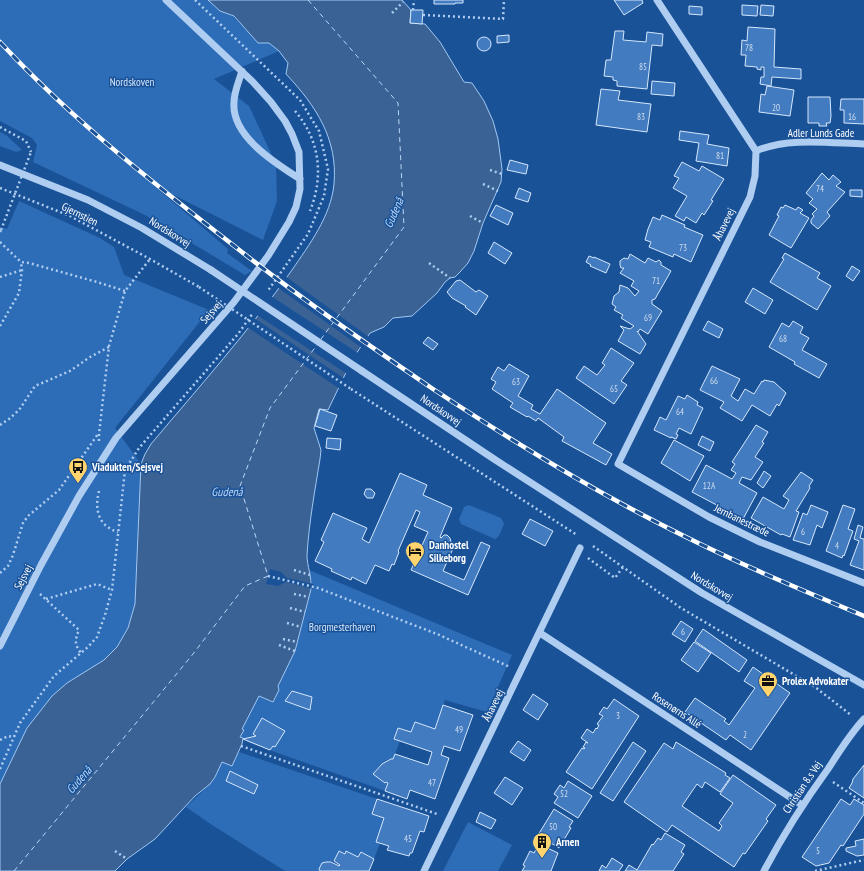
<svg xmlns="http://www.w3.org/2000/svg" width="864" height="871" font-family="'PT Sans Narrow',sans-serif">
<style>
.green{fill:#2d6cb6}
.water{fill:#3a6295;stroke:#a1c8f3}
.pier{fill:#1a5298}
.lines{fill:none;stroke-linecap:round;stroke-linejoin:round}
.ferry{stroke:#bbd7f7;stroke-width:1;stroke-dasharray:5 4;stroke-linecap:butt}
.building{fill:#427bbf;stroke:#d5e7fc}
.path{stroke:#aecdf1;stroke-width:2.5;stroke-dasharray:2 3;stroke-linecap:butt}
.minor{stroke:#aecdf1;stroke-width:7}
.rail-casing{stroke:#fff;stroke-width:4.5}
.rail{stroke:#1a5298;stroke-width:3;stroke-dasharray:9;stroke-linecap:butt}
.path-bridge{stroke:#aecdf1;stroke-width:2.5;stroke-dasharray:2 3;stroke-linecap:butt}
.minor-bridge{stroke:#aecdf1;stroke-width:7}
.labels{text-anchor:middle;stroke-width:3;stroke-linejoin:round;paint-order:stroke}
.number-label{font-size:9px;fill:#d0deef}
.park-label{font-size:11px;fill:#d5e7fc;stroke:#1a5298}
.street-label{font-size:11px;fill:#fff;stroke:#1a5298}
.poi-label{font-size:11px;font-weight:bold;fill:#fff;stroke:#1a5298;text-anchor:start}
.water-label{font-size:12px;font-style:italic;fill:#bbd7f7;stroke:#1a5298}
</style>
<rect width="100%" height="100%" fill="#1a5298"/>
<path class="green" d="M0 0H208L220 11 233 16 258 43H269L279 51 214 79 249 106 276 164 277 201 263 240 152 184 228 249 227 253 252 271 245 275 145 215 33 162 37 145 32 138 0 121Z
M0 132 6 135 22 150 16 152 0 146Z
M19 201 100 238 114 247 124 275 209 310 115 428 141 464 135 604 128 628 117 647 104 660 67 683 27 728 0 784V227L7 229Z
M469 505 501 518 504 524 499 536 495 539 461 524 459 519 464 507Z
M309 570 512 655 487 712 445 700 435 729 415 722 411 732 398 728 394 739 400 741 393 759C384 759 378 767 373 774L385 783H388L385 791 250 743 240 737 244 730 242 729 259 696 273 702 278 690V686L294 652 311 589 312 583Z
M239 752 377 799 372 814 384 818 380 843 374 859 361 852 358 857 340 851 334 861 322 863 319 869 320 871H285L209 823 186 807 213 781 222 762 232 766Z
M468 822 512 845 498 871H443Z"/>
<path class="water" d="M208 0H402L411 10 410 23 425 24 440 42 464 82 472 83 484 101 493 121 498 139 502 169 501 182 483 223 474 251 468 263 460 272 455 277 450 278 445 282 437 293 412 316 393 318 384 327 370 333 352 360 328 410 319 409 314 428 321 450 320 459C315 490 309 522 307 555 307 566 312 577 311 589L295 651 278 686 279 690 273 702 259 696 242 729 244 730 240 737 243 738 242 744 232 766 222 762 215 777 210 784 195 796 155 839 127 859 115 871H0V784L27 728 52 696 67 683 104 660 117 647 128 628 135 604 141 464 145 454 151 444C199 387 249 331 292 270 309 245 331 216 334 184 338 139 316 106 286 74L288 63 279 51 269 43H258L234 16 220 11Z"/>
<path class="pier" d="M285 276 369 337 362 348 277 287Z
M271 296 358 353 347 374 257 315Z
M254 318 345 379 340 389 247 327Z
M270 569 281 572 287 578 314 584 313 589 286 582 278 586 266 584Z"/>
<g class="lines">
<path class="ferry" d="M308 0 398 103 404 227 321 339
M14 871 193 654 245 586 268 576 240 486 270 408 317 345"/>
</g>
<path class="building" d="M434 0H463V3H455V4H434Z
M614 0H642L643 3 624 15Z
M742 5 758 6 757 16 742 15Z
M761 5 774 6 773 16 760 15Z
M689 6 702 7V15L689 14Z
M411 10H423L422 24 410 23Z
M748 27 775 29 774 67 801 69V79L772 77 771 86 760 84 761 77H764V67H761V70L757 69V67L745 66 746 55H741L742 40 747 41Z
M615 31H624L623 40 646 42 647 32 663 34 662 46 652 45 647 89 617 86V81L613 80V77L604 76 606 60H611Z
M509 35V42L497 43V36Z
M477 44a7 7 0 1 1 14 0a7 7 0 1 1-14 0Z
M652 81 675 83 674 96 651 94Z
M767 86 794 90 790 116 759 112 761 94 765 95Z
M601 89 620 91 618 100 651 104 647 132 596 125Z
M808 97H830L831 116 830 123H826L827 126H819V123H808Z
M841 99H864V124L844 123V110H840Z
M680 131 709 135 707 144 729 148 727 166 696 161 699 143 679 140Z
M510 160 528 165 526 174 507 170Z
M682 162 699 171 702 166 724 179 711 200 713 201 704 215 702 213 696 223 686 217 684 221 675 216 687 196 673 188 679 178 674 176Z
M822 173 829 180 833 175 841 182 836 186 845 192 827 212 830 216 818 229 811 223V220L814 216 812 214 817 209 809 203 813 199 806 193Z
M519 188 531 193 528 202 515 198Z
M850 190H862V197L850 196Z
M496 205 513 213 508 225 490 216Z
M785 205 796 210 798 207 803 210 800 213 809 218 791 248 769 235 779 216 777 215 781 207 783 208Z
M662 215 685 225 684 227 703 235 691 262 674 254 673 257 649 247 651 242 645 240 648 229 653 217 660 220Z
M494 242 512 253 505 264 488 253Z
M785 253 820 273 817 278 831 286 817 310 770 282 784 259 782 258Z
M630 254 645 263 648 258 656 262 659 260 661 262V265L671 271 655 299 652 300V304L662 311 648 334 640 329 638 332 637 331 646 344 640 354 618 341 624 330 620 326 630 329 634 326 621 318 623 315 614 310 616 307 612 304 614 296 619 292 620 285 628 288 635 296 639 291 631 286 634 281 620 273 624 268H621L620 265V261L624 258 628 259Z
M589 256 594 258V257L610 264 606 273 590 266 591 265 586 262Z
M852 266 860 271 853 281 846 276Z
M460 280 476 292 479 290 488 296 476 315 465 307 466 306 452 298 447 292 456 281Z
M753 288 773 300 765 314 745 302Z
M708 321 723 329 719 338 703 330Z
M793 321 803 327 800 333 809 338 802 350 827 364 819 378 794 364 795 362 769 347 782 323 789 327Z
M428 337 438 344 433 350 423 343Z
M611 348 634 363 621 381 627 385 614 404 576 378 584 366 597 375 605 365 602 363Z
M509 364 529 376 518 396 533 405 531 409 540 414 557 389 606 423 593 443 612 454 606 465 562 441 564 437 538 418 536 421 528 416 527 417 510 407 513 403 492 389 496 382 491 379 498 367 504 371Z
M712 366 740 379 731 396 738 401 745 389 754 394 762 381 763 382 764 380 774 382 786 393 779 406 777 404 770 416 752 405 742 421 720 408 724 402 700 390Z
M687 395 698 402 697 405 703 408 691 434 679 428 676 434 678 435 676 439 671 437V438L654 430 660 417 666 420 678 396 685 399Z
M320 409 337 415 331 431 315 426Z
M756 425 768 432 762 442 764 443 755 457 763 462 751 480 742 477 739 483 757 493 743 519 692 492 706 465 732 479 736 473 731 470 735 464 732 462Z
M702 436 714 442 710 451 698 445Z
M327 438 341 439 340 450 326 448Z
M674 440 704 456 690 481 661 463Z
M764 471 771 476 763 488 757 483Z
M801 472 813 480 809 486 810 488 796 511 799 512 790 537 782 534 781 535 751 518 763 497 784 509 789 500 783 496Z
M400 473 427 485 423 495 452 508 440 537 441 538 444 535H447L450 538 451 542 455 544 443 571 464 580 481 542 490 546 468 595 411 570 428 532 414 526 420 512 416 510 398 551 399 552 394 565 392 564 389 571 375 565 366 584 352 577 351 580 331 571 332 569 315 561 324 542 321 540 333 513 367 528 362 539 369 543Z
M366 489H371L375 493 373 498H367L364 494Z
M811 505 828 512 822 528 817 525 810 545 793 540 803 513 807 515Z
M843 505 855 509 848 529 853 531 844 556 843 555 842 558 826 551Z
M530 519 553 531 545 546 522 534Z
M858 525 863 527 860 538 864 539V570L850 565 859 541 854 539Z
M681 621 693 629 685 642 672 634Z
M703 629 747 660 739 672 695 641Z
M694 642 711 653 698 672 681 660Z
M753 667 790 693 751 750 730 735 726 740 685 712 695 698 726 719 724 721 729 725 755 688 744 681Z
M292 691 312 697 310 710 285 701Z
M533 694 548 704 538 720 523 710Z
M614 699 639 716 592 789 566 772 582 748 584 749 585 748 583 747 586 742 588 743 581 738 587 729 593 733 596 728 597 729 599 725 597 724 603 716 599 714 604 707 607 709Z
M443 705 473 715 460 751 444 746 441 755 449 758 435 799 410 790 407 799 385 791 388 783 386 782 385 783 373 774 382 764 391 759H393L395 754 428 765 432 752 394 739 398 728 411 732 415 722 435 729Z
M262 718 285 731 275 747 273 746 270 750 243 739 256 736 253 734Z
M518 741 531 750 524 761 510 752Z
M633 742 646 751 613 801 600 793Z
M676 742 726 773 725 775 730 778 720 792 705 782 702 788 697 784 682 806 719 831 722 826 719 823 733 803 720 794 733 775 776 805 766 819 768 821 745 854 743 853 734 867 672 825 667 832 624 802 664 743 673 749Z
M864 765V798L849 788 852 783 853 779Z
M230 771 258 785 254 794 226 781Z
M505 777 523 788 512 805 494 793Z
M568 781 592 796 578 818 554 803 558 797 554 794 560 785 564 788Z
M377 799 429 816 424 832 420 831 412 853H410L409 856 387 850 389 846 376 842 384 818 372 814Z
M841 799 850 805 854 799 864 805V814L843 846 841 845 829 863 816 866 802 857Z
M554 809 573 821 569 827 571 828 559 848 538 835Z
M480 812 496 820 491 829 476 822Z
M665 833 685 845 681 852 684 854 673 871H625L629 865 637 870 652 844 653 845 658 838 661 840Z
M864 839V855L857 856 846 851V848L856 846 855 841Z
M539 844 558 853 551 871H522L525 866 523 865 530 851 534 853Z
M339 851 345 854 346 851 358 857 361 852 374 859 369 871H320L319 869 322 863 326 862H331L339 866 340 865 334 861Z
M612 858 623 865 619 871H599L602 865 606 868Z"/>
<g class="lines">
<path class="path" d="M195 0 300 100 319 131 328 169 324 196 308 234 267 292
M413 10 414 0
M392 13 403 2
M423 15 503 19 504 0
M295 111C320 140 324 176 310 211
M0 127 26 141 31 152
M490 170 502 174
M483 184 498 191
M0 188 70 216 150 259 199 287
M470 216 483 223
M0 232 1 230
M0 242 21 262 29 263 97 282 125 291
M429 263 450 278
M0 277 22 270
M0 326 19 293 22 270 21 262
M351 389 577 535
M0 425 9 419 19 410 35 386 70 371 90 357 109 347
M99 441V434L109 346 125 291 150 259
M112 471C117 467 119 467 125 470
M99 491C94 511 99 526 118 532
M593 546 681 608 815 687 851 715
M588 558 615 578 623 567
M294 570 310 575
M0 573 8 566 13 555 23 523 28 516 59 490 98 434
M268 576 318 588 437 634 510 667
M40 594 79 630C75 640 74 644 81 653
M294 594 309 597
M46 599 97 584 112 590
M290 608 305 612
M287 623 301 627
M283 639 297 642
M279 645 295 651
M0 740 8 736 13 737
M241 746 437 814
M0 769 20 723 54 676 88 647 97 637 105 615 112 590 125 470 139 448 238 334 253 313
M833 782 864 803
M115 851 127 859
M815 871 864 860"/>
<path class="minor" d="M657 0 756 151 755 176 750 197 618 464 709 517 760 542 864 583
M242 71C239 81 234 92 234 102 231 136 275 163 300 179
M756 151C787 137 830 143 864 144
M0 165 88 200 142 228 211 270
M362 371 494 459 702 593 864 685
M540 633 802 805
M0 646 41 565 79 496 116 438 234 302 268 256 289 222 296 207 300 189 299 152 292 134 285 121 271 102 253 82 166 0
M424 871 580 548
M764 871C783 835 804 802 828 769 839 752 850 734 864 719"/>
<g class="rail-casing">
<path id="rail" d="M0 42C70 118 152 182 233 245 297 296 365 343 433 389 515 443 598 494 686 537 744 566 804 591 864 616"/>
</g>
<use href="#rail" class="rail"/>
<path class="path-bridge" d="M1 230 31 152
M199 287 351 389"/>
<path class="minor-bridge" d="M211 270 362 371"/>
</g>
<defs>
<g id="bus-pin" transform="scale(1)"><path d="M0 17L-7.5 6A9.5 9.5 0 1 1 7.5 6Z" fill="#ffd46e" stroke="#1a5298"/><path d="M-5-6H5V4H4V6H2V4H-2V6H-4V4H-5ZM-3.5-4V0h7V-4ZM-3.5 1.2v1.5H-2V1.2ZM2 1.2v1.5H3.5V1.2Z" fill="#111"/></g>
<g id="hotel-pin" transform="scale(1)"><path d="M0 17L-7.5 6A9.5 9.5 0 1 1 7.5 6Z" fill="#ffd46e" stroke="#1a5298"/><path d="M-6-4.5h1.5V1H6V5H4.5V3h-9V5H-6ZM-4 0a1.8 1.8 0 1 1 3.6 0ZM.5 0V-2.5h3Q6-2.5 6 0Z" fill="#111"/></g>
<g id="office-pin" transform="scale(1)"><path d="M0 17L-7.5 6A9.5 9.5 0 1 1 7.5 6Z" fill="#ffd46e" stroke="#1a5298"/><path d="M-6-3h4V-5.5h4V-3h4V5H-6ZM-1-4.5V-3h2v-1.5ZM-6 0V1H6V0Z" fill="#111"/></g>
<g id="building-pin" transform="scale(1)"><path d="M0 17L-7.5 6A9.5 9.5 0 1 1 7.5 6Z" fill="#ffd46e" stroke="#1a5298"/><path d="M-4-6H4V6H1V3H-1V6H-4ZM-2.5-4.3h1.7v1.8h-1.7ZM.8-4.3h1.7v1.8H.8ZM-2.5-1h1.7V.8h-1.7ZM.8-1h1.7V.8H.8Z" fill="#111"/></g>
</defs>
<g fill-rule="evenodd">
<use href="#bus-pin" x="78" y="467"/>
<use href="#hotel-pin" x="415" y="551"/>
<use href="#office-pin" x="768" y="681"/>
<use href="#building-pin" x="542" y="842"/>
</g>
<g class="labels">
<g class="number-label">
<text x="749" y="51">78</text>
<text x="643" y="70">85</text>
<text x="776" y="111">20</text>
<text x="641" y="120">83</text>
<text x="852" y="120">16</text>
<text x="720" y="159">81</text>
<text x="820" y="192">74</text>
<text x="683" y="251">73</text>
<text x="656" y="284">71</text>
<text x="648" y="321">69</text>
<text x="783" y="342">68</text>
<text x="714" y="384">66</text>
<text x="516" y="385">63</text>
<text x="614" y="392">65</text>
<text x="680" y="415">64</text>
<text x="709" y="489">12A</text>
<text x="803" y="535">6</text>
<text x="837" y="549">4</text>
<text x="683" y="635">6</text>
<text x="618" y="719">3</text>
<text x="459" y="733">49</text>
<text x="745" y="738">2</text>
<text x="432" y="786">47</text>
<text x="564" y="797">52</text>
<text x="553" y="830">50</text>
<text x="408" y="842">45</text>
<text x="818" y="854">5</text>
</g>
<g class="park-label">
<text x="132" y="86">Nordskoven</text>
<text x="342" y="631">Borgmesterhaven</text>
</g>
<g class="street-label">
<text x="821" y="137">Adler Lunds Gade</text>
<text transform="translate(80 214) rotate(26)" y="4">Gjernstien</text>
<text transform="translate(724 224) rotate(-64)" y="4">Åhavevej</text>
<text transform="translate(170 232) rotate(32)" y="4">Nordskovvej</text>
<text transform="translate(211 312) rotate(-49)" y="4">Sejsvej</text>
<text transform="translate(441 410) rotate(34)" y="4">Nordskovvej</text>
<text transform="translate(742 520) rotate(26)" y="4">Jernbanestræde</text>
<text transform="translate(23 577) rotate(-63)" y="4">Sejsvej</text>
<text transform="translate(712 586) rotate(31)" y="4">Nordskovvej</text>
<text transform="translate(493 705) rotate(-64)" y="4">Åhavevej</text>
<text transform="translate(677 710) rotate(33)" y="4">Rosenørns Allé</text>
<text transform="translate(802 787) rotate(-56)" y="4">Christian 8.s Vej</text>
</g>
<g class="poi-label">
<text x="92" y="471">Viadukten/Sejsvej</text>
<text x="429" y="549">Danhostel<tspan x="429" dy="13">Silkeborg</tspan></text>
<text x="782" y="685">Prolex Advokater</text>
<text x="556" y="846">Arnen</text>
</g>
<g class="water-label">
<text transform="translate(394 213) rotate(-66)" y="4">Gudenå</text>
<text x="227" y="496">Gudenå</text>
<text transform="translate(79 780) rotate(-49)" y="4">Gudenå</text>
</g>
</g>
</svg>
